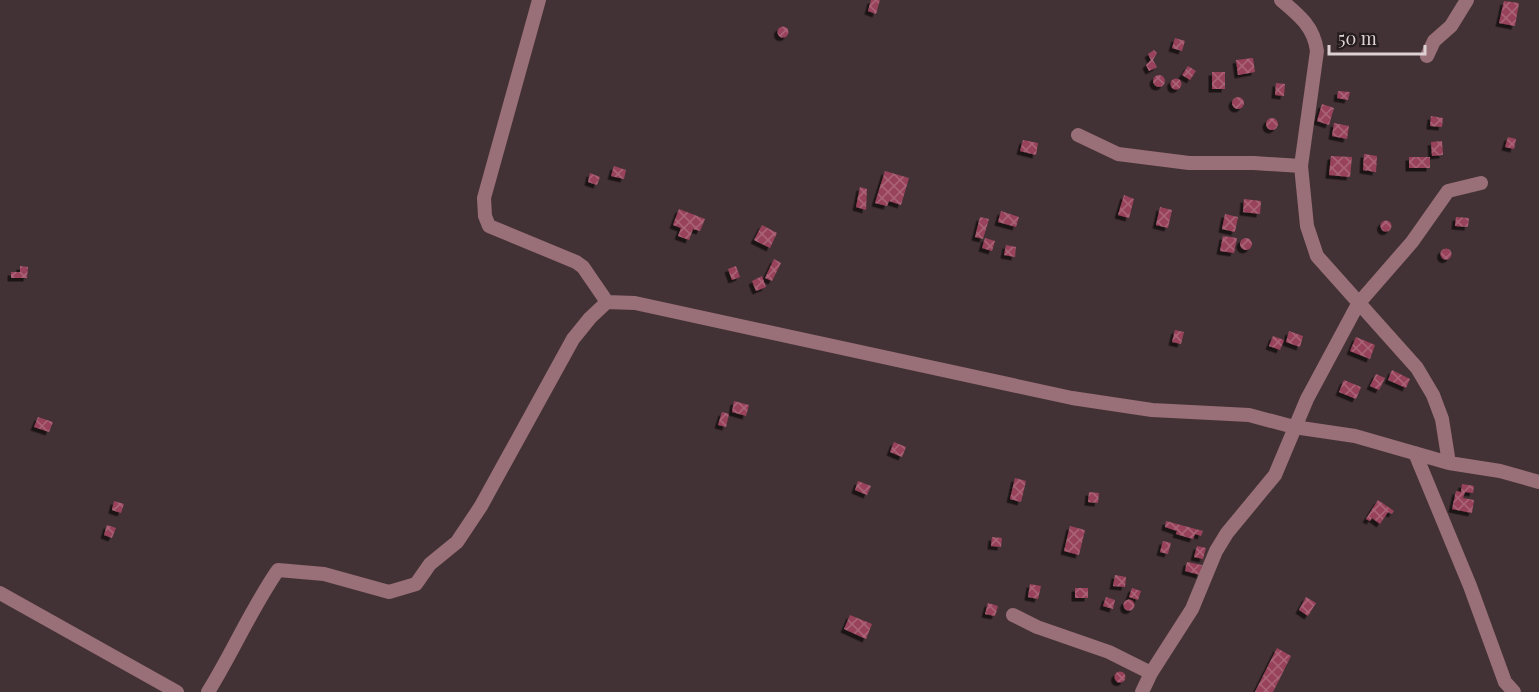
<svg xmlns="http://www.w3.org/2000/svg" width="1539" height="692" font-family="'Playfair Display',serif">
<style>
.building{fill:url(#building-cross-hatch);filter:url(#shadow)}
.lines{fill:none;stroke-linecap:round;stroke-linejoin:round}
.minor{stroke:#996f78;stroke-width:14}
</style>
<defs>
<pattern id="building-cross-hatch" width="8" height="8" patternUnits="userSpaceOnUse" patternTransform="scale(1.5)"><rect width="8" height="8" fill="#99425b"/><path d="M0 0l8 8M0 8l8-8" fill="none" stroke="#ab6579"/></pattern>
<filter id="shadow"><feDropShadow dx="-3.5" dy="3.5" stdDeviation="0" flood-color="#0009"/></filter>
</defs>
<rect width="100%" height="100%" fill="#433235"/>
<path class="building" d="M871 0H880L876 14 868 11Z
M1504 1 1519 3 1515 26 1499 23Z
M777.5 32a5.5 5.5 0 1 1 11 0a5.5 5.5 0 1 1-11 0Z
M1175 38 1185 41 1182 51 1172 48Z
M1154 50 1157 53 1153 60 1157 67 1149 71 1146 65 1151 60 1148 54Z
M1253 58 1255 72 1238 75 1236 60Z
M1188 66 1196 71 1190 80 1182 75Z
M1212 72H1225V89H1212Z
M1153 81a6 6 0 1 1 12 0a6 6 0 1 1-12 0Z
M1170.5 84a5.5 5.5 0 1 1 11 0a5.5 5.5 0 1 1-11 0Z
M1276 83 1285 84 1284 96 1275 95Z
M1338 91 1350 92 1348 100 1337 98Z
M1232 103a6 6 0 1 1 12 0a6 6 0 1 1-12 0Z
M1322 104 1334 108 1329 125 1317 121Z
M1431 116 1443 118 1442 127 1430 126Z
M1266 124a6 6 0 1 1 12 0a6 6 0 1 1-12 0Z
M1334 123 1349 126 1347 139 1332 136Z
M1508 137 1516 139 1514 149 1505 147Z
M1023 140 1038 143 1036 155 1020 151Z
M1442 141 1443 155 1432 156 1431 142Z
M1364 154 1377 156 1376 172 1363 170Z
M1331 156 1352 157 1350 177 1329 175Z
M1409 157H1430V168H1409Z
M614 166 626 170 624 179 611 176Z
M885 171 909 178 901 205 889 201 887 206 875 203Z
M590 173 600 177 597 185 588 182Z
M860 187 867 189 866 210 856 207Z
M1124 195 1134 199 1129 218 1118 215Z
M1244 199 1261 201 1260 214 1243 212Z
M1160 207 1172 210 1168 228 1156 225Z
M679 209 705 219 700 231 693 229 689 240 678 236 681 228 673 225Z
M1001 211 1019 217 1016 227 998 222Z
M1225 214 1238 217 1235 232 1222 229Z
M980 217 989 219 983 239 975 237Z
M1456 217 1469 218 1468 227 1455 226Z
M1380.5 226a5.5 5.5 0 1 1 11 0a5.5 5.5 0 1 1-11 0Z
M762 225 777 233 770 248 754 240Z
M1223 236 1237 238 1234 253 1220 251Z
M1240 244a6 6 0 1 1 12 0a6 6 0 1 1-12 0Z
M985 238 995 241 992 251 982 248Z
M1006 245 1016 247 1015 257 1004 255Z
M1440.5 254a5.5 5.5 0 1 1 11 0a5.5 5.5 0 1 1-11 0Z
M774 259 781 263 772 281 765 278Z
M20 266 28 267 27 278H11V272H20Z
M736 266 740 277 732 280 728 269Z
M762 276 766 287 756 291 752 281Z
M1175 330 1184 332 1181 344 1172 342Z
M1289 331 1303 336 1300 347 1286 342Z
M1273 336 1284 340 1280 350 1269 346Z
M1356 337 1375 345 1370 359 1350 351Z
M1392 370 1410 379 1406 388 1388 380Z
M1376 374 1385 378 1379 390 1370 386Z
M1344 380 1361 387 1356 399 1339 392Z
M734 401 749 405 746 416 732 412Z
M722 412 729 414 726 427 718 425Z
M38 417 53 422 49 432 34 427Z
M894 442 906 447 902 457 890 452Z
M1015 478 1026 481 1021 502 1010 499Z
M858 481 871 486 867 495 855 490Z
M1462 484 1474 486 1473 493 1465 492 1463 498 1474 500 1472 513 1452 509 1456 491 1461 492Z
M1089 492 1099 493 1098 503 1088 502Z
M1378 500 1394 511 1392 514 1388 512 1380 524 1372 518 1370 521 1366 519Z
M114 501 124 504 121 513 112 510Z
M1166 521 1203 531 1201 536 1195 534 1193 539 1176 534 1177 531 1165 527Z
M107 525 116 528 112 538 104 535Z
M1070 526 1085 530 1079 555 1064 551Z
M992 537 1002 538 1001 547 991 546Z
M1163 541 1171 543 1168 554 1160 552Z
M1197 546 1206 548 1203 559 1194 557Z
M1187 562 1202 565 1200 575 1185 571Z
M1115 575 1126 577 1125 587 1113 586Z
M1030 584 1041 586 1038 599 1028 597Z
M1075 588H1088V598H1075Z
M1132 588 1141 591 1138 600 1129 597Z
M1106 597 1115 600 1113 609 1103 606Z
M1306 597 1316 603 1308 616 1299 610Z
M1123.5 605a5.5 5.5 0 1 1 11 0a5.5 5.5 0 1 1-11 0Z
M988 603 998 606 995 616 985 614Z
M850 615 872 624 866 639 844 629Z
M1277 648 1291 656 1273 692H1255Z
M1114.5 677a5.5 5.5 0 1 1 11 0a5.5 5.5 0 1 1-11 0Z"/>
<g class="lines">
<path class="minor" d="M539 0 484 198 485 216 489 226 576 262 583 267 607 302
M1281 0C1299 15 1314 27 1317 51L1301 166 1307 226 1317 256 1417 368 1433 395 1442 419 1449 463
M1427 56 1434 41 1451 26 1467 0
M1078 135 1118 154 1189 163H1254L1301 166
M1415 453 1470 586 1505 682 1514 692
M0 593 177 692
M1013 615 1037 627 1109 652 1151 673
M208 692C233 652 251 609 278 570L324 574 389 592 416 584 430 564 457 542 481 506 573 339 590 318 607 302 635 303 1072 398 1152 410 1249 415 1294 427 1355 436 1449 463 1500 471 1539 482
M1142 692 1151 673 1192 609 1216 551 1227 533 1275 475 1307 399 1358 304 1412 242 1448 191 1481 183"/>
</g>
<path d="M1329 45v9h96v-9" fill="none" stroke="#ddd1d3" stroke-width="3"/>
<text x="1338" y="45" font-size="18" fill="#ddd1d3" stroke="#241c1e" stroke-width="4.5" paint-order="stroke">50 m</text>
</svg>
